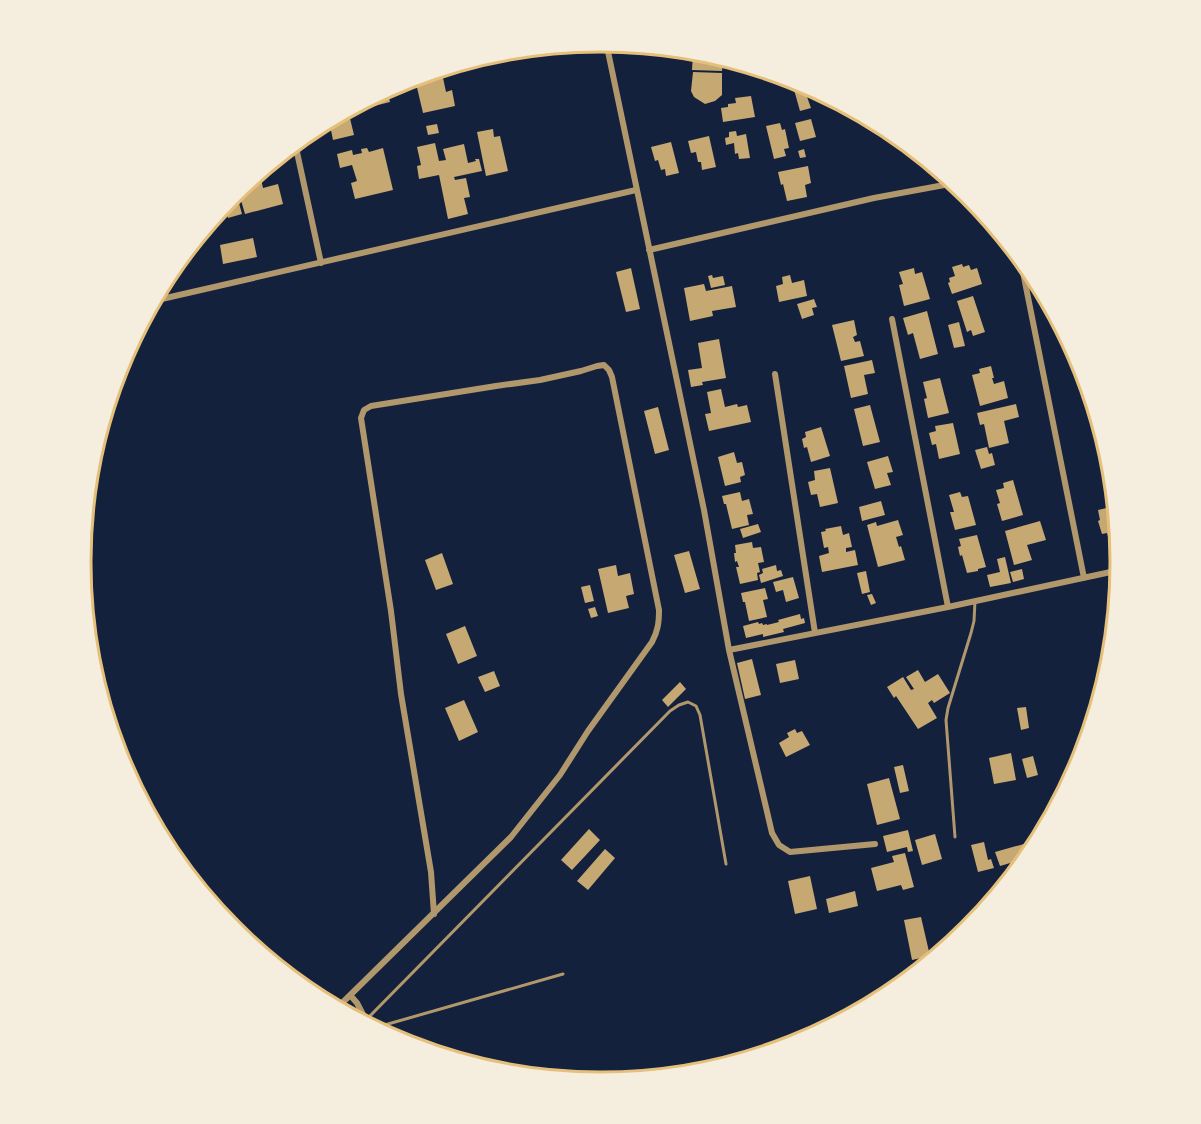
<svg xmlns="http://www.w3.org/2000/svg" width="1201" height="1124" font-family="Spectral,serif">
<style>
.building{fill:#c6a872}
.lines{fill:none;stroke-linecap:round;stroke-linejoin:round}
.service{stroke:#b1986c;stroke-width:3}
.minor{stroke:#b1986c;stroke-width:6}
.rim{fill:none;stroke:#e5c07b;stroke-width:3}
</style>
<rect width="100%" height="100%" fill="#14213d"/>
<path class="building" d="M703 52 723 58 722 71 692 70 693 54H703Z
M693 72 722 73V95L715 101 705 104 694 97 691 91Z
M442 73 446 92 452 90 455 106 423 113 415 79Z
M802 83 811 108 800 111 793 86Z
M387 89 390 102 362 109 360 104Z
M751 96 755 117 723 122 721 108 728 107V104L736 103 735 98Z
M348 110 354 135 333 140 329 120Z
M811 119 816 137 800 141 795 123Z
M780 123 782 130 785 129 789 148 784 149 786 156 774 159 766 126Z
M437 124 439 133 428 135 426 126Z
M493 129 494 137 500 136 508 171 486 176 477 132Z
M736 131 737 136 746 134 750 158 739 159 738 153 735 154 734 143 726 145 725 138 729 137V132Z
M709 136 716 167 702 170 701 162H698L696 152 691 153 688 141Z
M671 142 679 173 666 176 665 169 661 170 658 160 655 161 651 147Z
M435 143 439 161 446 160 443 149 464 144 468 163 476 161 475 159H479L482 171 454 177 455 180 466 178 470 197 464 198 468 214 448 219 439 175 419 179 417 166 421 165 417 147Z
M367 148 369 152 383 148 393 190 355 199 351 183 357 181 352 165 340 168 337 154 352 150 353 155 362 153 361 149Z
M804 149 806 157 800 158 798 151Z
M808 166 811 183 805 185 807 197 787 201 783 184 781 185 778 172Z
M261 179 263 188 278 184 283 204 245 214 238 190 247 183Z
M237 196 242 214 228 218 226 212 219 214 218 212 230 197Z
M253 238 257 257 223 264 220 245Z
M962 264 963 267 969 265 971 270 977 268 982 284 952 294 948 283 950 282 949 278 955 276 952 267Z
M631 268 640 309 626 312 616 272Z
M914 268 915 274 922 272 930 299 904 306 899 285 903 284 899 272Z
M712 275 713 278 723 276 725 285 711 288 708 276Z
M790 275 792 283 804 280 807 296 779 302 776 286 783 284 782 277Z
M704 284 706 291 732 286 736 307 712 311 713 316 690 321 684 288Z
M973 296 985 332 973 336 971 330 967 332 957 301Z
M814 299 817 307 812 308 814 315 802 319 797 304Z
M927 311 938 354 920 359 913 333 908 335 903 318Z
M854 320 857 335 853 337 855 342 860 341 864 356 841 361 832 325Z
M959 322 965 346 954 348 948 325Z
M719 339 726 378 702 382 703 385 691 387 688 370 702 368 698 343Z
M872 360 875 373 864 375 868 394 851 398 844 366Z
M991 366 994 378H992L994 384 1004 381 1008 398 980 406 972 375 980 373 979 369Z
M940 378 949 413 928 418 924 399 927 398 923 382Z
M721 389 725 407 737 404 738 407 747 405 751 422 709 431 705 414 711 413 707 392Z
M1016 404 1019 417 1004 421 1009 443 989 448 984 424 980 425 977 413Z
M870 405 880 442 863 446 854 409Z
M658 407 669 450 655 454 644 411Z
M953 423 960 454 939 459 936 444 932 445 929 433 936 431 935 426Z
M821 427 830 456 811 462 807 447 804 448 802 439 806 437 805 432Z
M987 447 989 454 992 453 995 465 981 469 975 450Z
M734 452 737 463 742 462 745 475 740 477 741 482 725 486 718 457Z
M888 456 893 472 887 473 891 485 875 489 867 462Z
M830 468 838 503 820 507 817 494 811 495 808 482 815 480 814 471Z
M1013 480 1023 515 1002 521 997 504 1000 503 996 490 1004 488 1003 483Z
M740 492 742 501 749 499 753 514 747 515 749 525 732 529 726 504H724L722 496Z
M960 492 962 497 968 496 976 525 955 530 950 512H954L949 495Z
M881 501 885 515 862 521 859 507Z
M1115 506 1119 547 1111 549 1107 533 1102 534 1098 521 1100 520 1098 510Z
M898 520 903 535 896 537 899 547 901 546 905 560 878 567 867 525 876 522 877 526Z
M1040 521 1046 540 1027 545 1032 560 1014 565 1005 531Z
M758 524 761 532 743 538 740 529Z
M841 526 843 535 849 533 852 547 846 548V552L855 550 858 565 822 572 819 556 829 553 828 547 824 548 821 532 826 531 825 529Z
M977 535 986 567 978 569V571L967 573 962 555 960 556 958 547 961 546 959 539Z
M752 542 753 548 761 547 764 562 758 563 760 572 757 573 758 580 740 584 736 567H739L737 561 735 562 734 553H736L735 545Z
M689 551 700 589 685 593 674 555Z
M442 553 453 584 436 590 425 560Z
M1005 557 1011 583 990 587 987 575 1000 572 997 559Z
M616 565 618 576 630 573 634 594 626 596 629 608 608 613 598 569Z
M776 565 777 571 781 570 783 576 761 583 759 575 763 573 762 569Z
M1022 569 1024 579 1013 582 1010 572Z
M866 571 870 592 862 594 857 573Z
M793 577 799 598 786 602 783 590 776 592 773 582Z
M590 585 594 601 585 603 581 587Z
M765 588 768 599 763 600 767 617 749 621 745 602H743L741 593Z
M872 594 876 603 871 605 867 595Z
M595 607 598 616 591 618 588 609Z
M800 614 801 619 804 618 805 623 783 629 784 632 763 637V634L746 638 743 626 758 622 759 624 762 623 763 625 767 624V625L779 622 778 620Z
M465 626 477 656 458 664 446 634Z
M752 659 761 695 745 699 737 663Z
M795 660 799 679 780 683 776 664Z
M918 670 925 682 938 674 950 693 934 703 932 700 928 703 937 718 918 729 896 696 894 698 887 687 903 677 911 690 914 689 906 677Z
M494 671 500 686 485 692 478 677Z
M680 682 686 689 668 707 662 700Z
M464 700 478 732 459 741 445 708Z
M1026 707 1029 728 1021 730 1017 708Z
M795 729 797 733 802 731 810 745 786 757 779 743 789 737 787 733Z
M1011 753 1016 780 994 784 989 758Z
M1033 756 1038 775 1027 778 1022 759Z
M903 765 909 791 900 793 894 767Z
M889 778 900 819 877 825 867 784Z
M589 829 600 840 572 870 561 860Z
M908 830 913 851 908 852 907 847 887 852 883 836Z
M935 834 942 859 922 865 915 840Z
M984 842 988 860 991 859 994 868 978 872 971 845Z
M1031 842 1033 850 1027 858 1000 866 995 852Z
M605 849 615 858 588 890 577 881Z
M905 853 914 887 903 890 901 885 877 891 871 868 894 862 892 856Z
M810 876 817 909 795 914 788 881Z
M855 891 858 906 829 913 826 899Z
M921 917 930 956 912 960 904 920Z"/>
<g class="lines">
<path class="service" d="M955 837 946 720 948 708 971 633 974 621 975 601
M366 1020 670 711 679 705 688 702 696 706 700 715 726 864
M374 1028 563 974"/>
<path class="minor" d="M606 42 704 510 729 650 948 607 1120 570
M295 143 321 263
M649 250 874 198 955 183
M1021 262 1084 578
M153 301 636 190
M892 319 948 607
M775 374 815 633
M729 650 772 833 779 845 790 852 875 844
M350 995 357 1003 368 1024
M337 1008 511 837 560 775 588 731 652 642C658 631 659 622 659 610L612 377 609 370 604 365 597 366 581 371 540 380 496 386 371 406 364 410 361 418 391 611 401 694 431 872 434 914"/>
</g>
<path d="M0 0H1201V1124H0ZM600 52H601A509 509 0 0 1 1110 561V563A509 509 0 0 1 601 1072H600A509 509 0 0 1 91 563V561A509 509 0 0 1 600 52Z" fill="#f5edde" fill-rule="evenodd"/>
<path class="rim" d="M600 52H601A509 509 0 0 1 1110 561V563A509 509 0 0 1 601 1072H600A509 509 0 0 1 91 563V561A509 509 0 0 1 600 52Z"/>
</svg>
